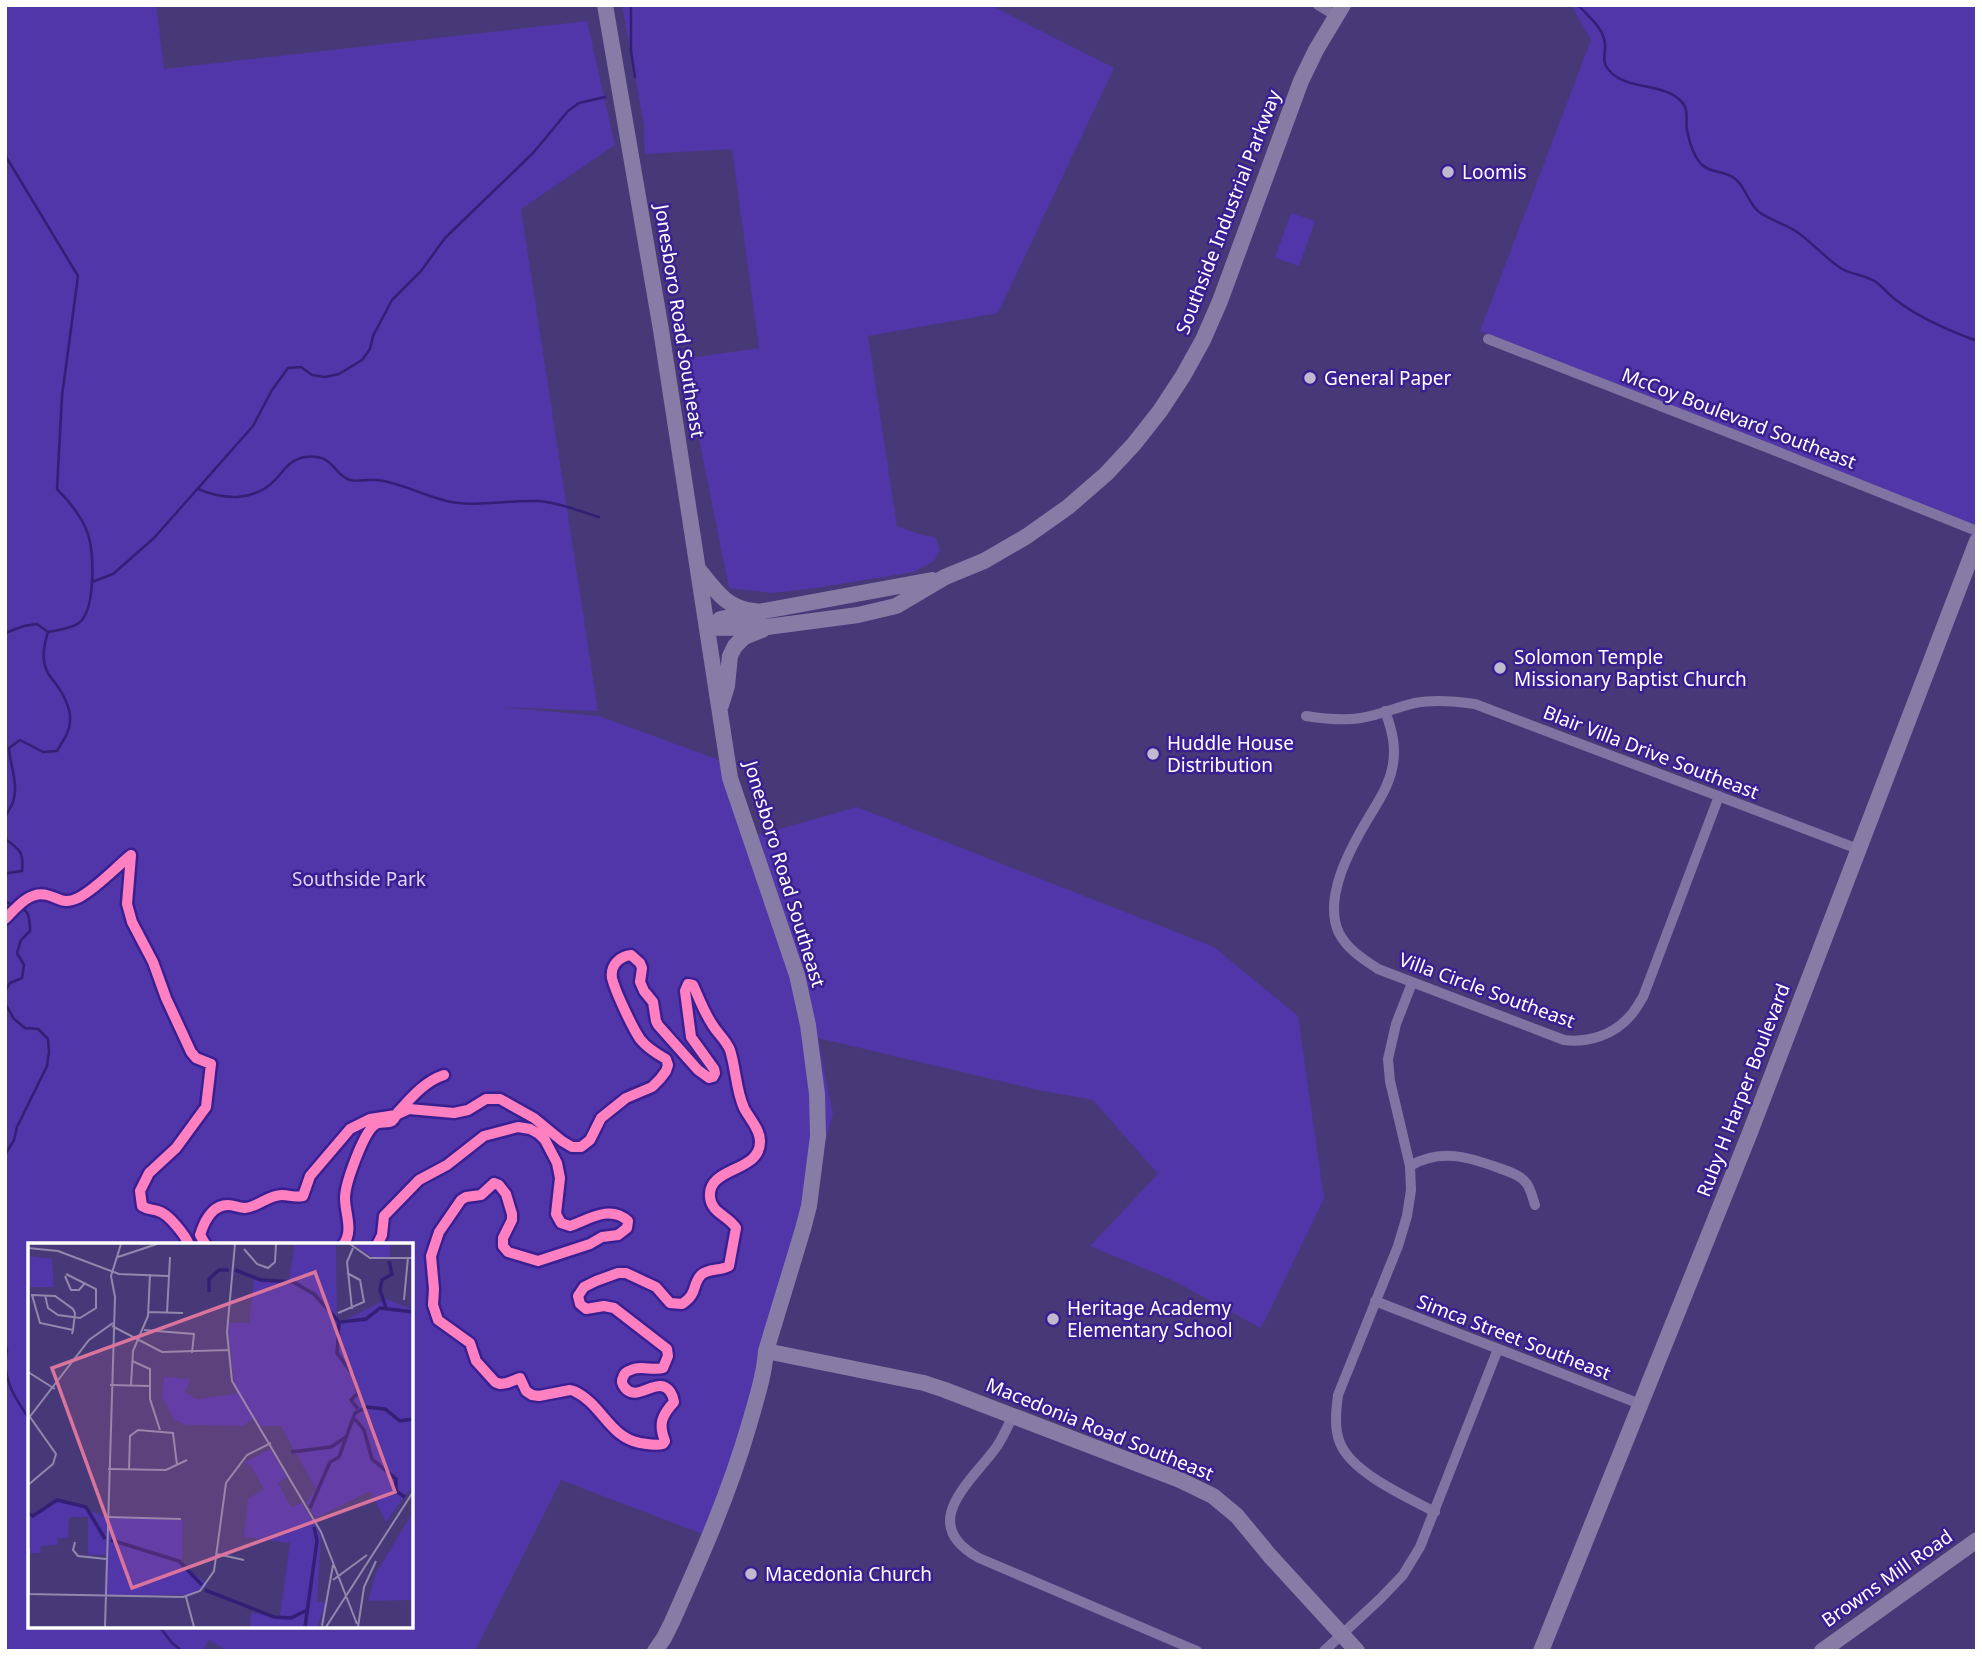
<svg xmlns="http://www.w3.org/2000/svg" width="1982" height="1656" font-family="'Noto Sans',sans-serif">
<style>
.green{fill:#5036a8;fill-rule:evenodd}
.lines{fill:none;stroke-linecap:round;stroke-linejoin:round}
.stream{stroke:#331f75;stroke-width:2.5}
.street{stroke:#8075a2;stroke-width:10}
.secondary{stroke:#877ca6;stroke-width:16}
.cycleway-casing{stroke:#391f91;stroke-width:15}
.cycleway{stroke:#ff80c0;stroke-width:10}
.poi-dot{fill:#bfbacf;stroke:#391f91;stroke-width:2.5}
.labels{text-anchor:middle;stroke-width:5;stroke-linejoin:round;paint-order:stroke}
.poi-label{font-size:19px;fill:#fff;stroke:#391f91;text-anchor:start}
.street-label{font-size:19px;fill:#fff;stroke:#391f91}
.park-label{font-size:19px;fill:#ddd5fa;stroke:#391f91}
.inset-river{fill:none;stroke:#331f75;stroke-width:3.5}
.inset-road{fill:none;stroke:#9188ad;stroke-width:2}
.view{fill:#da749d;fill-opacity:0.15;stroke:#da749d;stroke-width:3.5}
.inset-edge{fill:none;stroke:#fff;stroke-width:3.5}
</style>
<rect width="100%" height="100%" fill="#473977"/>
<path class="green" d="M5 5H156L164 69 587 21 615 145 521 209 598 711 499 707 599 716 733 765 748 838 857 807 1214 947 1298 1016 1324 1199 1261 1328 1174 1281 1090 1246 1158 1174 1093 1100 1038 1090 818 1038 833 1114 710 1537 561 1480 475 1651H228L209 1640 202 1651H5ZM30 1245H411V1626H30Z
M622 5H990L1114 68 998 313 868 336 897 526 916 533 936 538 940 550 934 561 914 572 815 588 772 593 729 588 683 359 759 348 732 149 645 154 644 125Z
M1571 5H1977V532L1480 331 1591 40Z
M1291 213 1315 221 1299 266 1275 258Z"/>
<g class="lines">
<path class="stream" d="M631 5V51L635 77
M1578 5C1588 16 1604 28 1605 44 1606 53 1601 61 1608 69 1625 91 1661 82 1680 100 1690 109 1685 119 1687 130 1689 141 1693 155 1701 164 1711 174 1723 170 1734 178 1745 185 1748 203 1759 212 1770 220 1785 224 1797 232 1813 243 1826 259 1842 269 1853 275 1866 275 1876 282 1884 288 1889 295 1896 300 1919 318 1950 331 1977 341
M5 155 78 276 62 396 57 489C70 502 82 517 88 534 94 554 96 609 79 623 71 629 57 630 48 632
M198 489C224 500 255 502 276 479 285 469 291 459 305 457 334 453 333 475 350 480 357 482 369 479 377 480 405 483 430 500 458 503 485 506 511 500 538 501 558 502 579 511 599 517
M92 582 113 574 154 538 253 426 272 390 288 368 301 367 312 375 325 377 339 374 362 360 370 349 373 336 392 300 421 271 445 238 533 153 568 111 579 103 605 97
M5 633 24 626 37 624 48 632
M5 818C7 813 11 807 13 802 19 784 10 766 9 748L20 740 43 752 57 751C62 742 70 732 70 721 71 709 63 694 56 684 53 680 49 676 47 671 41 658 44 645 48 632
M5 839C20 849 24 853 22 871L8 873 5 876
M5 901C22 912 30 903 30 931L21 940 17 953 24 965 22 978 10 983 5 991
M5 1003 14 1019 25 1028 38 1029 48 1039 49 1052 47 1066 17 1127 14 1140 5 1155
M5 1345 7 1350 5 1363
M5 1363C7 1388 17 1400 30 1420
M159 1626 172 1643 182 1651"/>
<path class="street" d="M1318 5 1336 16
M1488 339 1771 449 1977 531
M1385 711C1392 730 1397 748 1392 769 1388 788 1376 805 1366 822 1349 851 1323 899 1339 933 1348 950 1363 959 1378 969L1564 1040C1588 1043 1614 1035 1630 1016 1635 1011 1639 1003 1643 997L1719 796
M1306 716C1325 719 1343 721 1361 718 1379 715 1397 707 1415 703 1435 699 1455 701 1475 704L1858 849
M1412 983 1396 1024 1388 1059 1390 1081 1410 1166 1411 1190 1407 1216 1398 1246 1338 1395C1336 1411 1334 1428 1340 1443 1352 1473 1407 1497 1435 1512
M1410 1166C1440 1148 1469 1157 1499 1168 1509 1172 1521 1175 1527 1184 1531 1190 1533 1199 1535 1205
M1375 1301 1640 1404
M1013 1416C1007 1427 1002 1440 995 1449 968 1485 918 1524 979 1558L1197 1651
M1324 1651 1380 1599 1403 1575 1420 1547 1498 1349"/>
<path class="secondary" d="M605 5 661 330 730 778 797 975 808 1025 817 1094 818 1136 809 1206 803 1229 766 1351C764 1377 756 1400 749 1425 729 1494 701 1557 672 1622L664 1638 655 1651
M699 570C716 591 727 609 755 611
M720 619 932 580
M707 628 767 627 858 615 896 606 945 577 984 561 1027 536 1068 507 1106 474 1134 444 1160 411 1183 376 1203 340 1220 301 1301 81 1316 50 1343 5
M721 705 727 686 730 656 735 646 744 637 762 630
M766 1351 924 1383 945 1390 1180 1480 1213 1496 1237 1516 1270 1556 1357 1651
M1541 1651 1749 1135 1977 541
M1822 1651 1977 1540"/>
<g class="cycleway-casing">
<path id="cycleway" d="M5 919C16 908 30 890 47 895 60 898 63 905 78 898 96 889 115 868 131 855L127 904 132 922 153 962 166 998 191 1052 196 1058 211 1064 206 1107 176 1148 149 1173 140 1191 142 1206C148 1210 152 1209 158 1211 168 1213 186 1236 189 1245
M206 1245 200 1235C204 1222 212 1205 228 1205 234 1205 239 1208 245 1208 258 1207 268 1195 282 1195 290 1195 294 1198 303 1196L310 1176 350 1129 370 1119 396 1115 409 1109 454 1113 468 1110 486 1099H500L534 1118 562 1141 572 1147H581L590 1140 601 1118 626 1098 652 1087 660 1079 666 1071 668 1065 666 1059C657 1054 647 1048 640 1039 632 1027 615 991 612 978 610 965 620 956 631 955L640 963 642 968 640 982 644 991 653 1002 656 1021 658 1025 698 1070 709 1078 713 1077 715 1073 714 1069 691 1037 685 991 688 984 693 985C699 998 704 1012 712 1024 717 1033 726 1040 730 1050 736 1069 736 1091 744 1108 749 1118 760 1129 760 1141 761 1173 707 1166 710 1197 711 1213 729 1216 736 1228L729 1266C721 1271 708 1268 701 1275 692 1284 698 1294 682 1304L670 1303 656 1287 626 1273H618L596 1281 584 1287 578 1296 580 1304 586 1309 604 1306 614 1308 667 1349 668 1356 663 1368C653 1371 640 1365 631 1370 627 1371 624 1374 623 1377 621 1382 622 1384 625 1388 635 1400 649 1385 661 1386 669 1387 673 1395 674 1402 662 1415 658 1424 665 1441L663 1444C655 1446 648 1444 640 1443 609 1437 602 1404 574 1391L570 1390 539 1396 532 1395 526 1391 520 1378 507 1383 500 1384 495 1382 476 1361 470 1343 438 1320 433 1305 434 1289 431 1256 439 1232 461 1200 466 1197 481 1195 494 1183 499 1185 506 1194 512 1214V1220L503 1238V1246L508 1252 538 1261 590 1244 602 1237 618 1235 627 1228 628 1221C610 1204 588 1220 570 1226L561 1223 556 1214 560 1178 557 1163 545 1140 539 1134 530 1129 518 1127 484 1136 447 1165 419 1180 384 1216 382 1235 377 1245
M343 1245C354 1231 345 1214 345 1198 345 1184 364 1130 376 1124 381 1121 387 1124 392 1121 395 1119 396 1115 398 1112 411 1098 425 1081 444 1075"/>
</g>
<use href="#cycleway" class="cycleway"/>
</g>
<g class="poi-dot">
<circle cx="1448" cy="172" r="7"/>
<circle cx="1310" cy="378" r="7"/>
<circle cx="1500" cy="668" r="7"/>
<circle cx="1153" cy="754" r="7"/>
<circle cx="1053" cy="1319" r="7"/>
<circle cx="751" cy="1574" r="7"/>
</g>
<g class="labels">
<g class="poi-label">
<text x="1462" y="179">Loomis</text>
<text x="1324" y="385">General Paper</text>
<text x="1514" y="664">Solomon Temple<tspan x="1514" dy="22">Missionary Baptist Church</tspan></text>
<text x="1167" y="750">Huddle House<tspan x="1167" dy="22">Distribution</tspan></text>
<text x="1067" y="1315">Heritage Academy<tspan x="1067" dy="22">Elementary School</tspan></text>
<text x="765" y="1581">Macedonia Church</text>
</g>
<g class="street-label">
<text transform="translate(1228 212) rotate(-69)" y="7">Southside Industrial Parkway</text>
<text transform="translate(680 321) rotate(81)" y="7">Jonesboro Road Southeast</text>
<text transform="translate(1739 418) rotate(21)" y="7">McCoy Boulevard Southeast</text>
<text transform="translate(1651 752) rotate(21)" y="7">Blair Villa Drive Southeast</text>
<text transform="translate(785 874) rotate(73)" y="7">Jonesboro Road Southeast</text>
<text transform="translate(1487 990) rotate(20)" y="7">Villa Circle Southeast</text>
<text transform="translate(1743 1090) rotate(-69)" y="7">Ruby H Harper Boulevard</text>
<text transform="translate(1514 1337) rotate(21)" y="7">Simca Street Southeast</text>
<text transform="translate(1100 1429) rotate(22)" y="7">Macedonia Road Southeast</text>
<text transform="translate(1887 1578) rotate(-35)" y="7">Browns Mill Road</text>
</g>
<g class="park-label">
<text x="359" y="886">Southside Park</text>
</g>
</g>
<g transform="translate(28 1243)">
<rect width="385" height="385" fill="#473977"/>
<path d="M267 1 308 2 309 81 359 56 383 66 385 59V242L358 279 342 248 288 275 279 259 288 246 253 183H233L227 174 215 183 160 182 146 177 134 154 136 134 162 136 157 149 169 156 208 151 199 80H221L226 35 260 41ZM324 1H362V14L346 15ZM0 13 24 16 26 44H0ZM242 206 259 234 250 240 263 264 274 260 293 293 289 358 298 360 289 384H222L223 370 252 373 262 300 216 294 220 256 236 246 223 223 216 220ZM28 255 78 274 155 277 154 321 180 342 161 352H76L78 312H60V274H41L40 295H30L29 302 13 303 12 310H2L0 266 5 272ZM385 269V357L340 358 348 330Z" fill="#5036a8"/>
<path class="inset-river" d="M207 27 233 37 265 39 286 51 312 80M181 49V36L191 27H201M358 65 352 47 354 37 364 31 361 18M313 79 338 76 352 65 385 69M311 80 309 110 325 132 330 150 323 157 330 166M327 176 336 187 344 216 368 236V248L377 254M263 209 303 204 318 194M282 265 302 219 311 214 327 170 339 164 357 166 372 178 385 176M0 270 5 273 29 257 58 264 77 296M83 297 151 318 174 342M177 347 246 374 263 375 279 367M277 384 289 298 286 284"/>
<path class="inset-road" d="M207 1 199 89 204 138 293 289 329 381M322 1 342 15H385M0 5 30 8 91 31 140 33M216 6 229 21 240 25 247 19 248 1M90 14 129 1M37 33 43 47H51L57 40M17 52 20 65 30 72 52 75 68 65V46L38 31M376 57 380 14M324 66 319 19 325 5M120 69 155 70M139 70 142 14M310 70 336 59 332 37 319 30M84 83 134 109 200 107M116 87 166 91 164 110M44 91 45 87 47 70 45 66 27 53 4 52 12 80 45 87M104 118 122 126V156L132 187M0 129 27 146M82 142 122 143M103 142 105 108 120 73 122 31M0 176 61 97 85 80M80 226 138 227 159 217M101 226 102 193 110 187 145 190 149 222M0 242 25 221 28 211 2 174M79 274 153 276M47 299 45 307 50 313 78 316M189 311 216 317M305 337 339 312M0 351 155 354 172 348 186 328 198 240 219 212 243 200M1 351V305M158 354 166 384M294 383 305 322M77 384 87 54 83 33 93 1M298 384 385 249M330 384 336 344 348 318"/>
<path class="view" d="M287 29 367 249 104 345 24 125Z"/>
<rect width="385" height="385" class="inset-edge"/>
</g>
<rect width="1982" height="1656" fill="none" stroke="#ffffff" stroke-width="14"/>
</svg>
